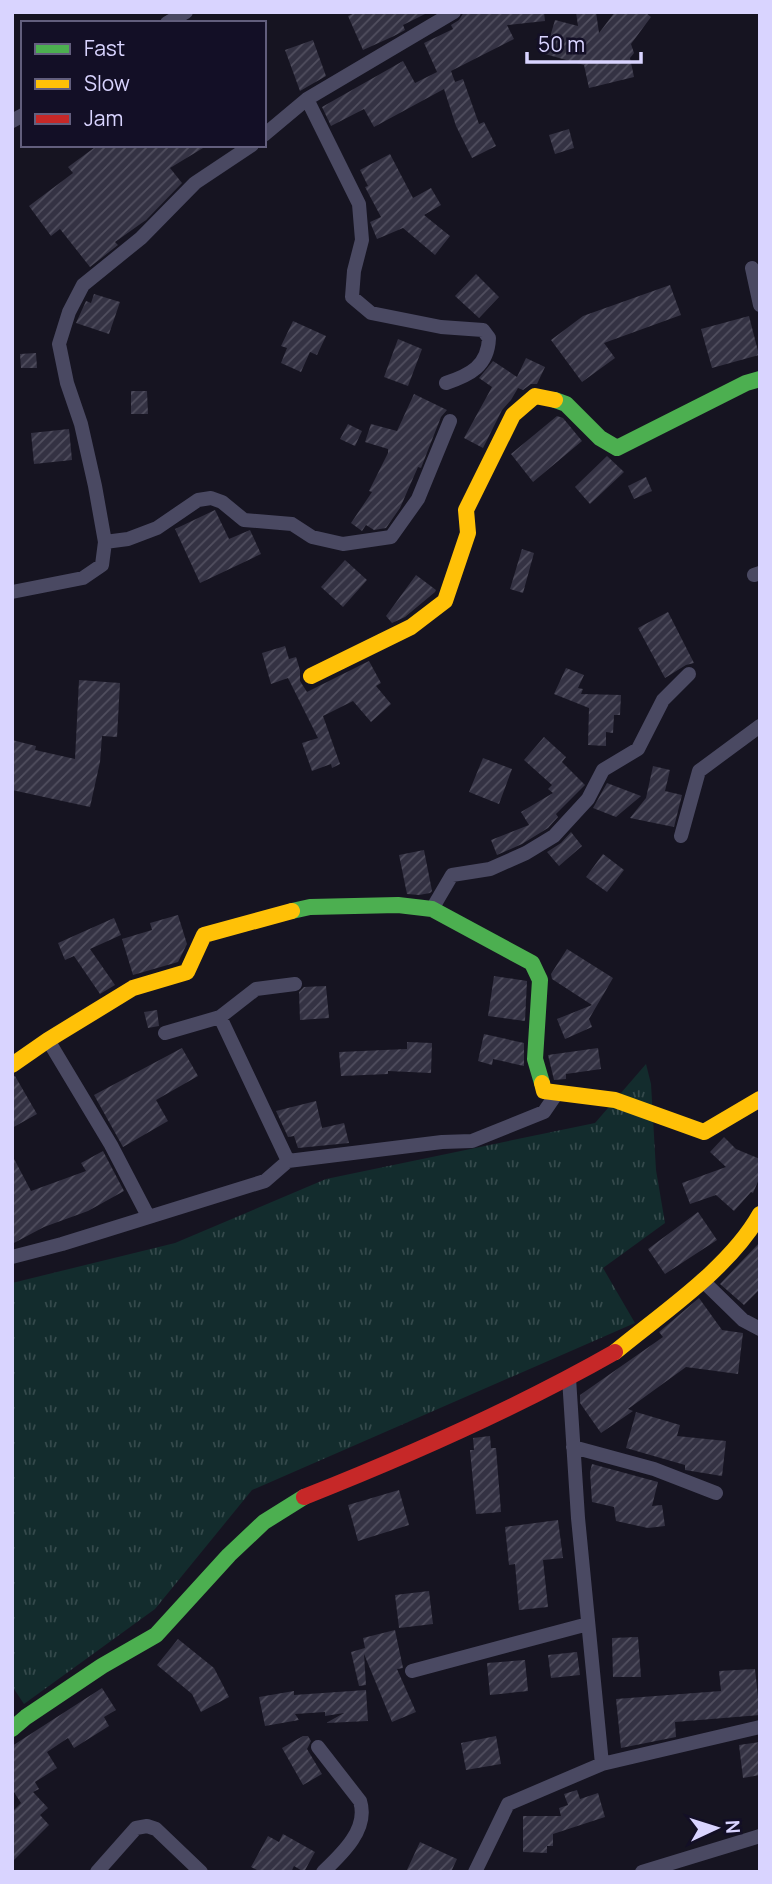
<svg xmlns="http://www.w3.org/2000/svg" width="772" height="1884" font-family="Manrope,sans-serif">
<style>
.grass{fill:url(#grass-tufts)}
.building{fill:url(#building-hatch)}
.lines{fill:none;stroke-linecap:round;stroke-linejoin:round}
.street{stroke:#4a4962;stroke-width:14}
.fast{stroke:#4caf50;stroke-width:16}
.slow{stroke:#ffc107;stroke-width:16}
.jam{stroke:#c62828;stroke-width:16}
</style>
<defs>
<pattern id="grass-tufts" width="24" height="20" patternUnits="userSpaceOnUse" patternTransform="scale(1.75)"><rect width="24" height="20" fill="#132c2d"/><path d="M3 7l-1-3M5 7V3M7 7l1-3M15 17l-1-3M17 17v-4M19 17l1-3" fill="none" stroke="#354a4c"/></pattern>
<pattern id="building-hatch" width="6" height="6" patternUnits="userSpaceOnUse" patternTransform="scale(1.75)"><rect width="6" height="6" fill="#343243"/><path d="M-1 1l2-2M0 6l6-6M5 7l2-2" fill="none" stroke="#514f5f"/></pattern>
</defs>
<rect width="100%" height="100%" fill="#161421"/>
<path class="grass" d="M646 1064 651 1084 656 1170 665 1223 603 1268 635 1323 252 1490 155 1609 24 1704 12 1686V1283L175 1243 326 1179 595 1123Z"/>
<path class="building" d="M357 12H429L403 25 405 30 394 36 363 50 348 16Z
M464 12H544L545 21 507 25 514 39 451 71 455 82 463 79 479 124 484 122 496 146 472 158 456 126 444 89 374 127 364 109 331 126 322 107 403 61 415 83 437 72 424 43 453 29 451 25 459 20Z
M576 12H596L599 33 615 12H645L651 17 631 44 634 53 630 58 634 77 589 88 584 65 545 54 555 20 578 26Z
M313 40 326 76 300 91 285 50Z
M569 129 574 148 555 154 549 135Z
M98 145H208L170 168 182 183 146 220 115 242 118 245 90 267 60 229 51 236 29 206 73 173 68 167Z
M390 154 413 198 431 188 441 205 424 215 450 236 435 255 403 228 377 239 370 222 381 217 365 187 368 186 360 170Z
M476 274 499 297 479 318 455 296Z
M670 285 681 315 604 343 615 358 582 382 551 340 583 316Z
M94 294 120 302 109 334 76 323 86 301 91 303Z
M749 316 759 355 712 368 701 329Z
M293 321 326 336 317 355 310 352 301 372 281 363 287 348 281 346Z
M398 339 422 349 408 386 384 377Z
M36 353 37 368H21L20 354Z
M526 358 545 367 537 384H531L523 390 518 388 511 400 502 410 483 448 464 438 492 387 479 378 493 361 517 377Z
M131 391H147L148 414H131Z
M414 394 447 410 441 417 421 468 418 467 400 508 386 528 374 530 366 525 362 531 351 523 372 492 369 491 388 453V449L365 442 371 424 397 431Z
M557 416 563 418 582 441 533 482 511 454Z
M348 424 362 431 355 446 340 439Z
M69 429 72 460 34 464 31 433Z
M607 456 624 472 590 504 575 487Z
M646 477 652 491 634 499 628 486Z
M215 510 229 539 250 530 261 554 200 583 175 529Z
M522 549 534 553 523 593 510 589Z
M345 560 367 580 343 607 321 587Z
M416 575 436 590 435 592 405 617 392 623 386 616Z
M668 612 694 663 686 665 665 678 638 628Z
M285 646 289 659 296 657 300 670V681L307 692 369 661 381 683 376 686 391 704 371 722 353 701 323 716 340 764 332 768 331 764 312 771 302 743 318 738 288 678 271 684 262 653Z
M566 668 584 675 578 688 583 689 581 694 621 695 620 715H614L613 733 606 732V746L588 745 589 708 554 694Z
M79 680 120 683 117 737 102 736 100 762 90 807 12 790V740L36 746 35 750 75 759Z
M544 737 566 757 562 762 585 785 556 814 558 817 548 828 522 844 497 855 491 840 529 825 521 812 553 793 548 789 552 785 524 760Z
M483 758 512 769 499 804 469 792Z
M653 766 670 770 665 791 682 795 674 827 630 818 646 798Z
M607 783 641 796 616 817 593 808Z
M571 832 582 846 559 866 547 852 561 843Z
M424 850 432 891 430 893 419 895 407 894 399 855Z
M603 854 624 870 607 892 586 877Z
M178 915 187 944 178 962 133 975 122 939 152 930 150 923Z
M114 918 121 935 90 949 115 985 100 994 74 956 65 960 58 943Z
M567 949 613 978 589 1019 592 1027 565 1039 557 1019 592 1005 552 979 551 974Z
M494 976 527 981 525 1021 488 1016Z
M326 986 329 1018 300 1020 299 992 304 987Z
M157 1010 159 1026 148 1028 144 1012Z
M484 1034 524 1043V1066L493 1059 492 1065 478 1061Z
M407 1042 432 1043 431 1073 388 1071V1074L341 1076 339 1052 407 1049Z
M182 1048 198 1076 156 1100 168 1121 123 1147 94 1095Z
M598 1048 601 1069 566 1074V1079L554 1080 548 1055Z
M15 1076 37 1114 12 1128V1077Z
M316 1101 322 1128 344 1123 349 1143 298 1148 294 1136 288 1137 276 1111Z
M724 1137 736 1149 760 1159V1177L753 1193 751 1192 734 1211 716 1195 690 1204 682 1183 726 1167 710 1152Z
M103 1151 124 1191 88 1211 44 1227 12 1244V1155L31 1191 86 1171 81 1163Z
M698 1212 717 1240 665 1274 648 1249Z
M760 1242V1289L744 1305 720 1284Z
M699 1298 722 1330 743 1333 738 1374 686 1367 628 1409 633 1411 601 1433 580 1403V1395L663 1337 659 1332Z
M636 1412 680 1425 677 1436 726 1441 722 1476 685 1470V1465L626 1448Z
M490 1436 491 1448H496L501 1512 476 1514 470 1450H474L473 1438Z
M592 1464 658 1482 652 1506 662 1505 665 1526 648 1528 616 1521 614 1507 592 1502 590 1472Z
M399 1490 409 1525 358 1541 348 1505Z
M558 1520 563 1558 543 1560 548 1607 519 1610 515 1564 509 1565 505 1527Z
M429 1591 433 1624 399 1628 395 1595Z
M395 1630 403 1668 397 1669 416 1712 392 1722 364 1654 366 1685 359 1686 351 1652 365 1648 363 1638Z
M638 1637 641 1677H613L612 1638Z
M178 1639 214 1668 229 1697 201 1712 192 1694 157 1665Z
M577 1652 580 1675 551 1678 548 1655Z
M525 1660 528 1691 490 1695 487 1663Z
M755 1669 760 1715 675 1722 676 1737 621 1748 616 1699 721 1691 719 1671Z
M102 1688 116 1710 104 1717 109 1726 74 1748 68 1738 47 1752 57 1768 35 1782 39 1789 33 1792 48 1808 40 1815 49 1825 12 1862V1812L21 1803 12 1789V1746Z
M366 1690 368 1721 326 1723 344 1713 325 1716V1712L295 1714 299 1720 265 1726 259 1697 294 1691V1695Z
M303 1736H308L311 1741 307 1749 322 1774 303 1785 282 1748Z
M496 1736 501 1764 466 1770 461 1743Z
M760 1742V1775L743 1778 739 1745Z
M577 1790 580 1799 598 1793 605 1817 553 1834V1846H547V1853L523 1852V1816H561L559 1808 568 1805 564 1794Z
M283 1834 315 1852 304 1872 294 1866 291 1872H261L251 1867 268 1836 279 1842Z
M420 1842 457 1859 451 1872H406Z"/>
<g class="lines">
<path class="street" d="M167 23 186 12
M307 99 359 204 362 240 354 271 352 297 371 313 441 327 483 330 489 338C488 366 470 375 446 383
M12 121 23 115
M264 135 307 99 454 12
M752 268 760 305
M105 542 128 539 157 528 198 500 211 498 222 502 244 520 292 524 312 537 343 544 391 537 418 499 450 421
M754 575 760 573
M12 592 83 578 102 565 105 542 95 486 81 424 67 383 59 344 69 312 83 285 141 238 195 183 252 145
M681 836 699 771 760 726
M432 909 452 875 490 869 526 853 554 836 588 799 603 770 638 749 663 700 689 674
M220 1017 288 1161
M165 1033 220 1017 256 989 295 984
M48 1040 111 1145 148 1216
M12 1257 62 1244 265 1181 288 1161 442 1142 472 1141 544 1112 557 1093
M702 1280 743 1320 760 1329
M573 1447 654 1469 716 1493
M412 1671 588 1624
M318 1747 360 1801C369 1829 342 1854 323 1872
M602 1764 760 1727
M97 1872 136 1828 147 1826 156 1829 201 1872
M475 1872 508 1804 602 1764 578 1518 569 1378
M642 1872 760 1836"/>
<path class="fast" d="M555 400 566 404 600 438 617 448 746 383 760 379
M292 911 310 907 398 905 432 909 532 963 540 980 535 1059 542 1083
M12 1729 26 1717 102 1666 156 1635 229 1555 264 1522 304 1497"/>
<path class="slow" d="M311 676 411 627 445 601 468 533 466 510 513 415 535 396 555 400
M12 1065 48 1040 133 988 187 972 204 935 292 911
M542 1083 544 1091 615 1100 704 1132 760 1099
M615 1352C662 1313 730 1268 760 1214"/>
<path class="jam" d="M304 1497C410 1455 515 1409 615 1352"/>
</g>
<rect width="772" height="1884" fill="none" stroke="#d9d4ff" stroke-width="28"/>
<rect x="21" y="21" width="245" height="126" fill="#130f26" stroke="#625e7d" stroke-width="2"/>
<rect x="35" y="44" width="35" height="10" fill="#4caf50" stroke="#625e7d" stroke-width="2"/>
<text x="84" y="56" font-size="21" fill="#d9d4ff">Fast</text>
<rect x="35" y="79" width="35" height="10" fill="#ffc107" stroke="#625e7d" stroke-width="2"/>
<text x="84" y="91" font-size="21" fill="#d9d4ff">Slow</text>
<rect x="35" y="114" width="35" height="10" fill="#c62828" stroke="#625e7d" stroke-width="2"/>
<text x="84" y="126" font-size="21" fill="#d9d4ff">Jam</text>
<g transform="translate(716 1828) rotate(86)" stroke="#130f26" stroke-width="5" paint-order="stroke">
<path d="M0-5L12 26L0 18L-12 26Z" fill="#d9d4ff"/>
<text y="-10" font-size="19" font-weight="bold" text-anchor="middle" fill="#d9d4ff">N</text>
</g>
<path d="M527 52v10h114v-10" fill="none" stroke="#d9d4ff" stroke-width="3.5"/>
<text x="538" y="52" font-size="21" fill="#d9d4ff" stroke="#130f26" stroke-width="5" paint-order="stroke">50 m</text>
</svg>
